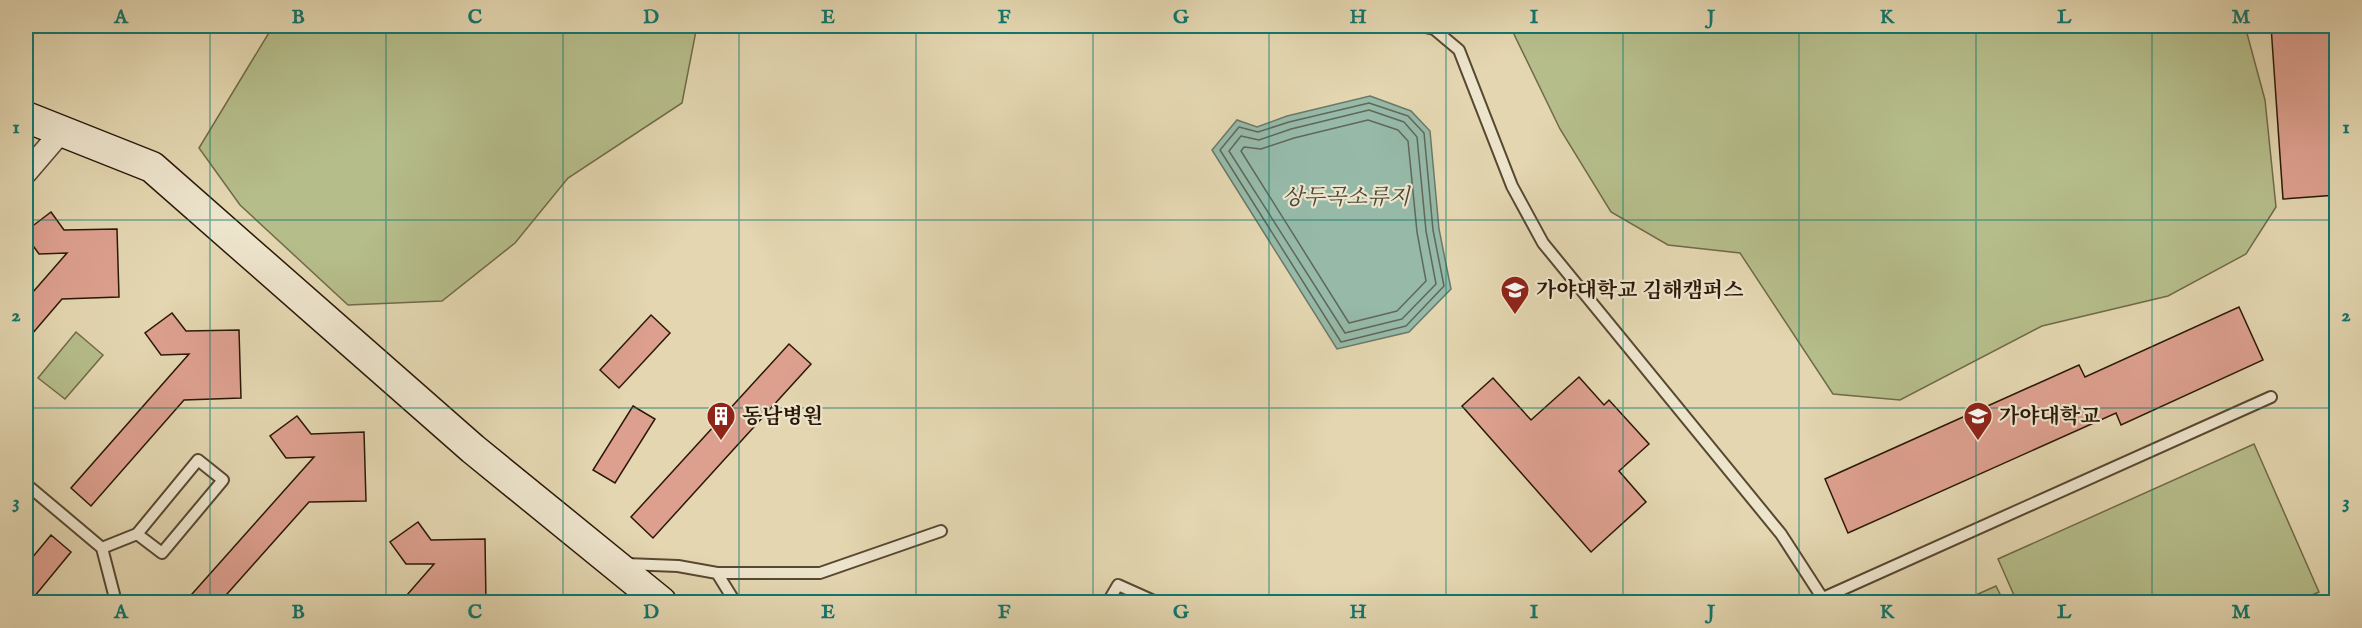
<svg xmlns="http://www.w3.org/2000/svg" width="2362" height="628" font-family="'IM FELL English','Noto Serif KR',serif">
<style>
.green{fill:#b5bd8a;stroke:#706a48;stroke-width:1.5}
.water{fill:#96b9a8;stroke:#6b7968;stroke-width:1.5}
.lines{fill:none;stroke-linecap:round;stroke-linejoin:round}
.shore{stroke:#606858;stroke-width:1.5}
.building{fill:#dda08f;stroke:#2b1807;stroke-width:1.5}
.lane-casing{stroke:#594831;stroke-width:14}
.street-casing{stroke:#594831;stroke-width:24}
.secondary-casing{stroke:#2b1807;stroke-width:33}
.lane{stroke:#ede4cc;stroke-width:10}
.street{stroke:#ede4cc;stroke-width:21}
.secondary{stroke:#ede4cc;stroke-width:30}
.grid{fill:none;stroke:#0f766e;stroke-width:1.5;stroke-opacity:0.55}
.labels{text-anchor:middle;stroke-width:4.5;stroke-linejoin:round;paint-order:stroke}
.poi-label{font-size:21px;font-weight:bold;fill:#2b1807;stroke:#ede4cc;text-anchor:start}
.water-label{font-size:22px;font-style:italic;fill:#4b4837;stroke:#ede4cc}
.neatline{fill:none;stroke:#0f766e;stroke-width:2}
.grid-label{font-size:20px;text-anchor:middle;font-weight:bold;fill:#0f766e}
</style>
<rect width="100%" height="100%" fill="#e3d6b0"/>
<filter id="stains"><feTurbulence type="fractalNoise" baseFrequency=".00333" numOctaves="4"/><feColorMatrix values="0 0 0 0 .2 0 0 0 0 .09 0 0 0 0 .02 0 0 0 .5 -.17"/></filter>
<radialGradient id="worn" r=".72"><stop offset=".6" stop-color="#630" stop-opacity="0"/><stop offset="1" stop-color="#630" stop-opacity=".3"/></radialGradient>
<path class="green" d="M273 26H685L696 31 682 103 568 178 515 243 442 301 348 305 240 205 199 148Z
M1510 26H2245L2265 100 2276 207 2246 254 2168 296 2042 326 1900 400 1833 394 1740 253 1668 245 1611 212 1560 129Z
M76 332 103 355 65 399 38 378Z
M2254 444 2319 592 2296 602H2017L1998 559Z
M1996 586 2004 602H1960Z"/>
<path class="water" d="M1370 96 1411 111 1430 131 1439 229 1451 289 1409 332 1337 349 1212 150 1237 120 1257 127 1287 116Z"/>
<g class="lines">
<path class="shore" d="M1369 103 1408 116 1424 133 1433 230 1444 286 1406 326 1341 342 1220 150 1239 127 1258 132 1289 122Z
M1369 110 1404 122 1417 137 1426 231 1436 284 1402 319 1345 333 1229 151 1241 136 1259 140 1291 129Z
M1368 120 1398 130 1408 141 1417 232 1426 281 1397 311 1349 323 1241 151 1244 147 1261 149 1294 138Z"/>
</g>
<path class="building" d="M2271 26H2331L2337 99V195L2283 199Z
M51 212 64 230 117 229 119 297 62 299 26 341V300L67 253 39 254 26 236V231Z
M2239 307 2263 360 2121 425 2116 413 1848 533 1825 479 2079 365 2085 377Z
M172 313 186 331 239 330 241 398 184 400 91 506 71 488 189 354 161 355 145 333Z
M651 315 670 333 619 388 600 370Z
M789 344 811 364 653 538 631 517Z
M1579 377 1604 405 1609 400 1649 444 1619 471 1646 502 1591 552 1462 406 1493 378 1531 420Z
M633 406 655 419 615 483 593 470Z
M297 416 311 434 364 432 366 501 309 502 219 603H184L314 457 286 458 270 436Z
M418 522 431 540 485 539 486 603H400L434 564H406L390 542Z
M51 535 71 552 29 603H26V565Z"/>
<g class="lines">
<g class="lane-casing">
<path id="lane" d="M1421 26 1434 29 1459 50 1512 186 1543 243 1781 534 1825 602
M26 484 102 548 116 602
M102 548 137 534 198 460 223 480 162 553 137 534
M626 564 678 566 717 573 735 602
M717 573H820L941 531
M1823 598 2271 397
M1108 602 1118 585 1156 602"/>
</g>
<g class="street-casing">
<path id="street" d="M26 173 62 131"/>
</g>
<g class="secondary-casing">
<path id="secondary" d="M26 117 152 167 473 449 661 602"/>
</g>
<use href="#lane" class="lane"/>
<use href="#street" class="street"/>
<use href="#secondary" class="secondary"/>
</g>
<path class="grid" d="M210 26V602M386 26V602M563 26V602M739 26V602M916 26V602M1093 26V602M1269 26V602M1446 26V602M1623 26V602M1799 26V602M1976 26V602M2152 26V602M26 220H2336M26 408H2336"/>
<defs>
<g id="university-pin" transform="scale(1.5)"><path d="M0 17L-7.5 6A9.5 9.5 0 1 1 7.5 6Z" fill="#8f2418" stroke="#ede4cc"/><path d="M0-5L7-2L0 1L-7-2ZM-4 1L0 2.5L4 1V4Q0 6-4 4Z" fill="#fff"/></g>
<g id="building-pin" transform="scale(1.5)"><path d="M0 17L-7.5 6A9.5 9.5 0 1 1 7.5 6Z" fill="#8f2418" stroke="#ede4cc"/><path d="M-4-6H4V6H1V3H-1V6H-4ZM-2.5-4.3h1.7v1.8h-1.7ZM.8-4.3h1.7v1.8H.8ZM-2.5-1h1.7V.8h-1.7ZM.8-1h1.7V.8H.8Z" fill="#fff"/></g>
</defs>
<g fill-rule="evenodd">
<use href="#university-pin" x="1515" y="290"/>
<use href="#building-pin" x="721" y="416"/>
<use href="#university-pin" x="1978" y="416"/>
</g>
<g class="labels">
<g class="poi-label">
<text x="1536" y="297">가야대학교 김해캠퍼스</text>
<text x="742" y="423">동남병원</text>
<text x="1999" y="423">가야대학교</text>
</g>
<g class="water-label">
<text x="1346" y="204">상두곡소류지</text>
</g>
</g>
<rect width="2362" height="628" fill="none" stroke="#e3d6b0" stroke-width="66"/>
<rect x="33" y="33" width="2296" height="562" class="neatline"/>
<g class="grid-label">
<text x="121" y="23">A</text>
<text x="298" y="23">B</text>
<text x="475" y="23">C</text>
<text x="651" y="23">D</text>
<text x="828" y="23">E</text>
<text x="1004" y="23">F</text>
<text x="1181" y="23">G</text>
<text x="1358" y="23">H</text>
<text x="1534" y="23">I</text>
<text x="1711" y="23">J</text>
<text x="1887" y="23">K</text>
<text x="2064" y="23">L</text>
<text x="2241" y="23">M</text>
<text x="16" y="133">1</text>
<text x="2346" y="133">1</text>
<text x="16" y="321">2</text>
<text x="2346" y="321">2</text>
<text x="16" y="508">3</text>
<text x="2346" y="508">3</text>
<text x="121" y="618">A</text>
<text x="298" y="618">B</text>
<text x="475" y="618">C</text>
<text x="651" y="618">D</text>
<text x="828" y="618">E</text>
<text x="1004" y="618">F</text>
<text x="1181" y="618">G</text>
<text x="1358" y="618">H</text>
<text x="1534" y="618">I</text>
<text x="1711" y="618">J</text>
<text x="1887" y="618">K</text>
<text x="2064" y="618">L</text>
<text x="2241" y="618">M</text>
</g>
<rect width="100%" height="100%" filter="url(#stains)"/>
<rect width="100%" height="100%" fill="url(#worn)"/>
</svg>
